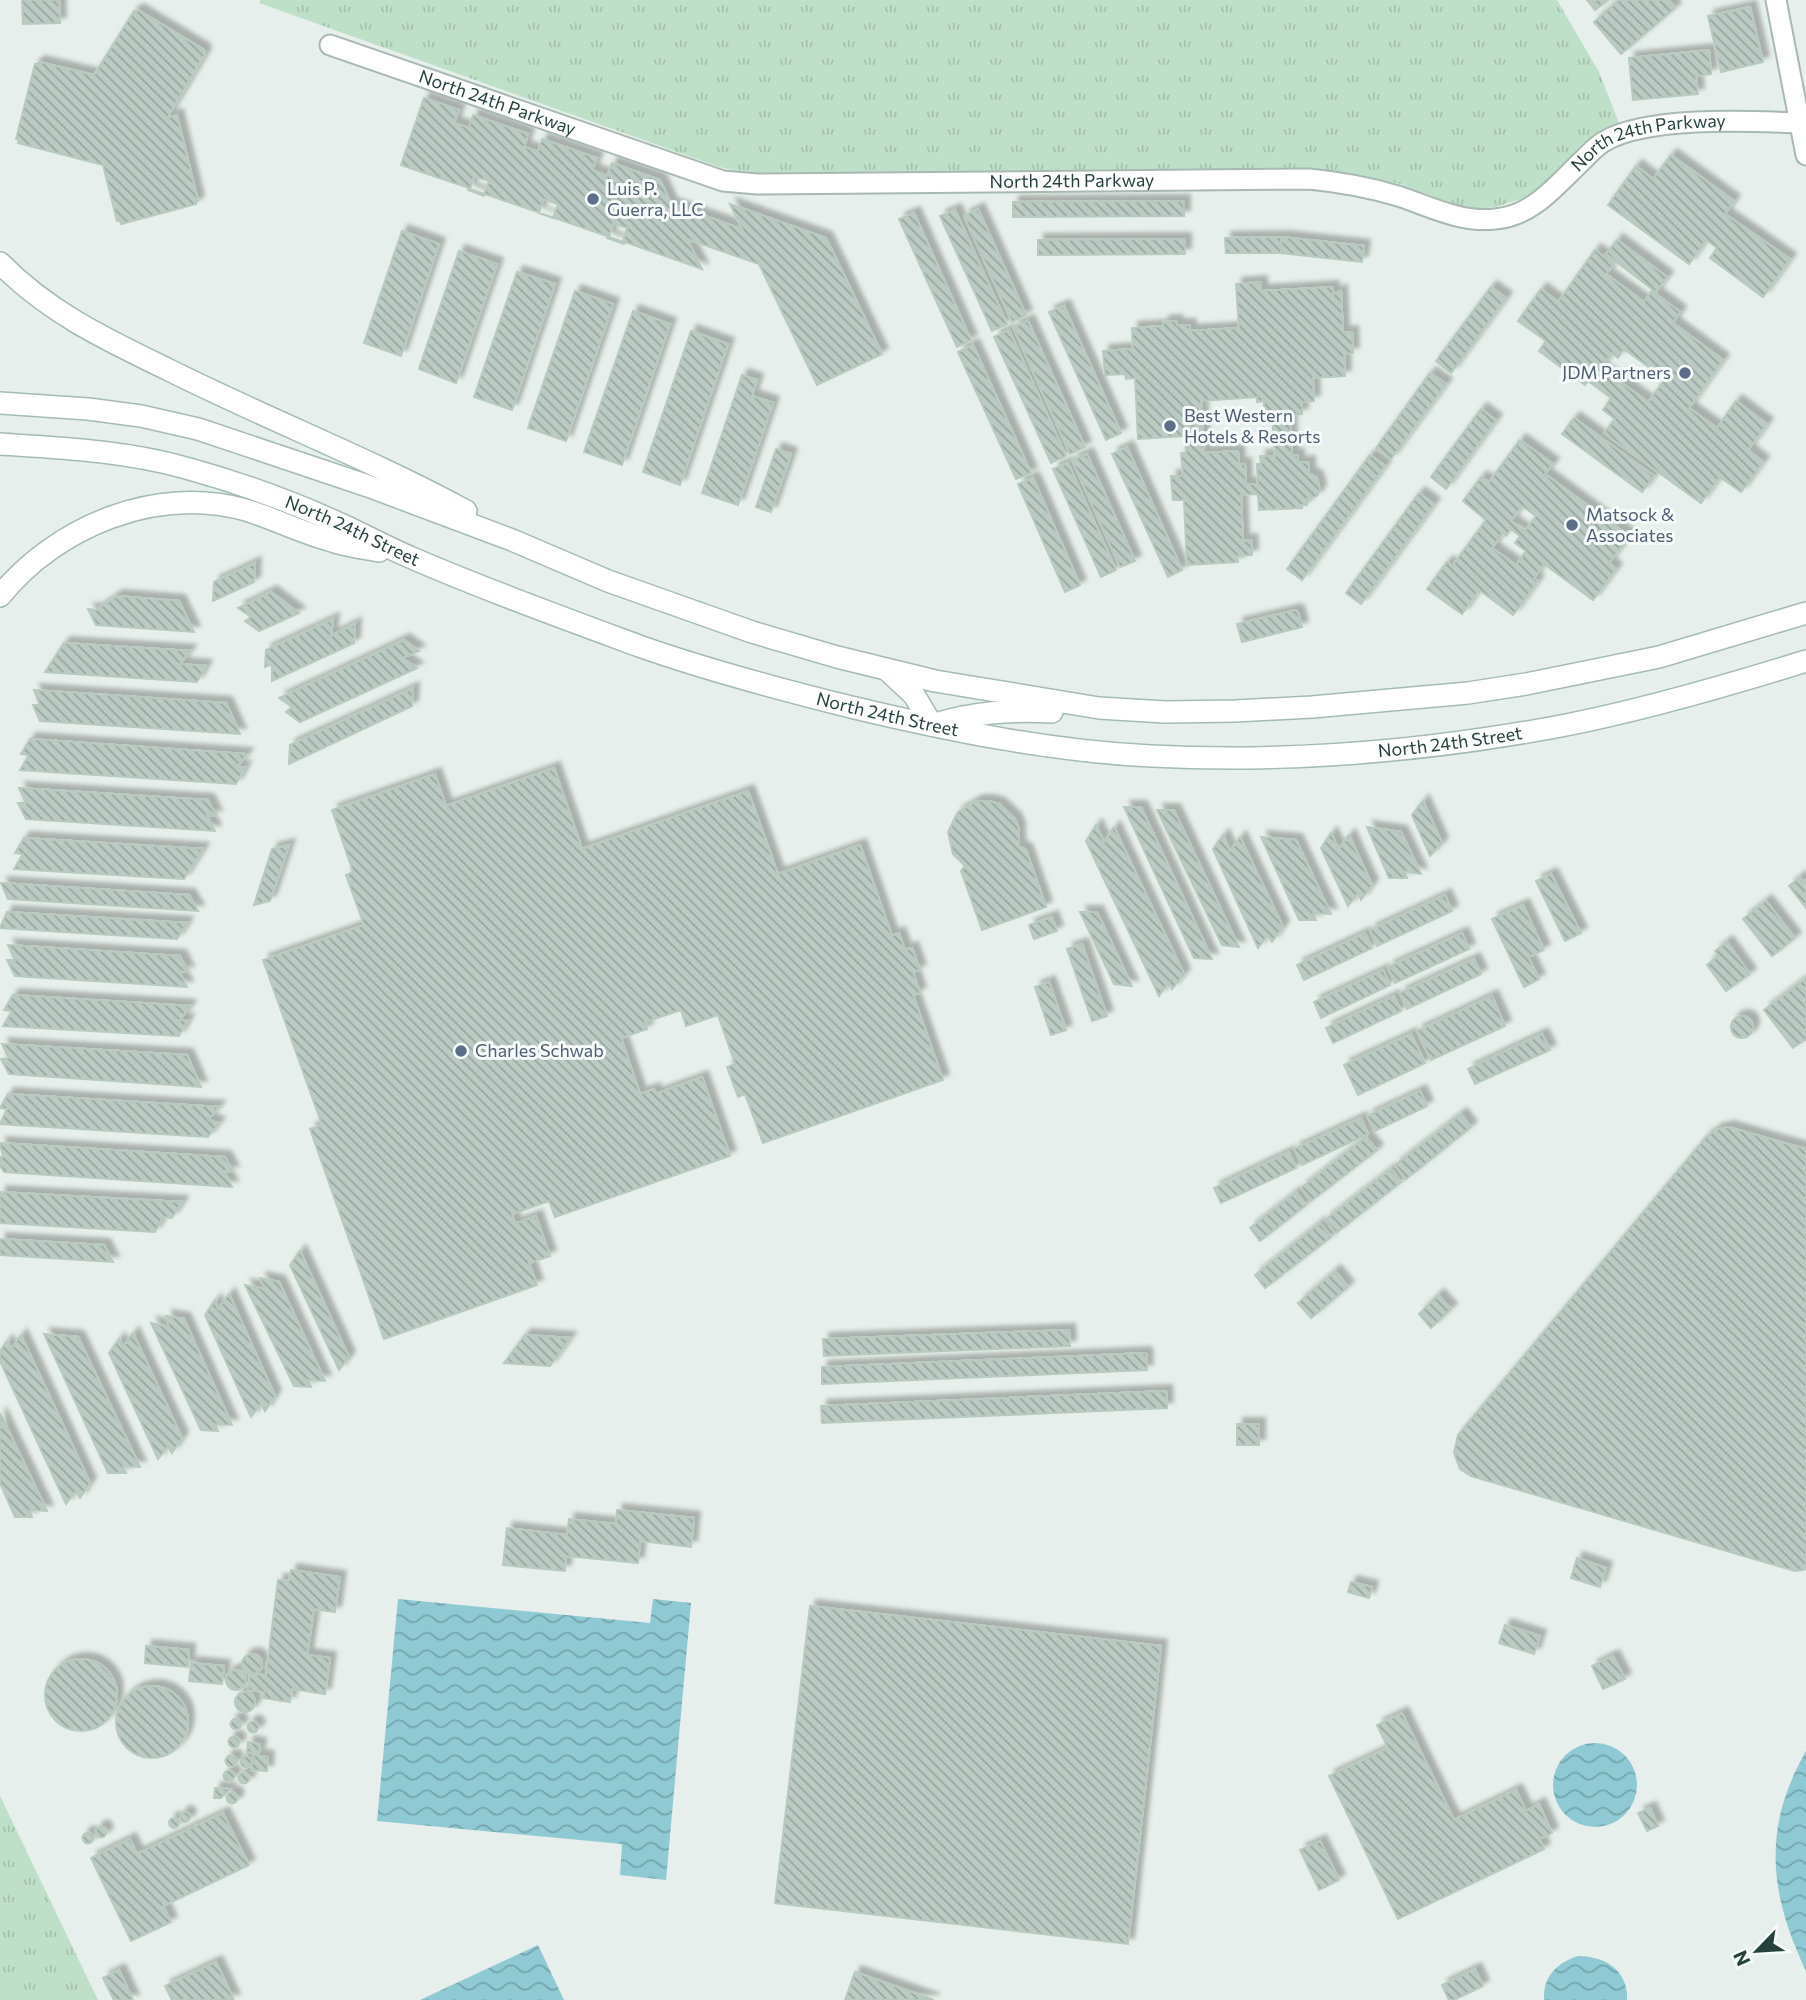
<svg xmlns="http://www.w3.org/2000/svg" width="1806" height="2000" font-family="Commissioner,sans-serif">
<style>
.grass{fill:url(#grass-tufts)}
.water{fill:url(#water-waves)}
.building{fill:url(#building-back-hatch);stroke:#b8c9c2;stroke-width:2;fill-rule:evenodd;filter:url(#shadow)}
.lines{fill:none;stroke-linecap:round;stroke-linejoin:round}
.minor-casing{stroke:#a8b8b2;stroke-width:23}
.secondary-casing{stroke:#a4bbb3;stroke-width:24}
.minor{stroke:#fff;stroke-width:19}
.secondary{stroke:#fff;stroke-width:21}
.service-dot{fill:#5c6f8a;stroke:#f7fbf9;stroke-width:2.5}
.labels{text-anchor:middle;stroke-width:6;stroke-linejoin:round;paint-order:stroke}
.street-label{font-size:18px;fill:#24423a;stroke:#f7fbf9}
.service-label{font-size:18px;fill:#4e5e75;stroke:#f7fbf9;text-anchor:start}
</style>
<defs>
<pattern id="grass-tufts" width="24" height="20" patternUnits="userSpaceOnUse" patternTransform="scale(1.75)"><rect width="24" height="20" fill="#bfe0c8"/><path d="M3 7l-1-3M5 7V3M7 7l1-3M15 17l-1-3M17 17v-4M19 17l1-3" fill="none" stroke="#a4c1ad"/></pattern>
<pattern id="water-waves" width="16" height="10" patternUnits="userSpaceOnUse" patternTransform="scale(1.75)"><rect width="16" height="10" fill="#8ec9d4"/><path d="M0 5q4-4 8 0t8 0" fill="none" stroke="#74a5ad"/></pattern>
<pattern id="building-back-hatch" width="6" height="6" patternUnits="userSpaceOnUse" patternTransform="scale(1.75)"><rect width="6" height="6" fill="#bbcac4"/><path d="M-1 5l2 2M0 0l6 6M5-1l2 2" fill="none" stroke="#98a6a0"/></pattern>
<filter id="shadow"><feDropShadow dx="6" dy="-6" stdDeviation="2" flood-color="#0004"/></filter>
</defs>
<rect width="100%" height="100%" fill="#e6efeb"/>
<path class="grass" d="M261 0H1557L1599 72 1619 123 1581 145 1548 183 1533 195 1496 207 1476 209 1453 204 1400 184 1354 174 1310 169 974 171 755 175 719 167 259 3Z
M0 1796 98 2000H0Z"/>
<path class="water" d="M398 1599 650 1623 653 1599 691 1603 666 1880 620 1875 622 1844 377 1821Z
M1553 1785a42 42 0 1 1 84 0a42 42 0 1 1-84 0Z
M1806 1751V1971C1769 1893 1762 1828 1806 1751Z
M538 1945 564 2000H420Z
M1578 1956C1604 1956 1629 1970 1627 2000H1544C1543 1976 1557 1963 1578 1956Z"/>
<path class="building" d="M22 0H59L60 23 23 24Z
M1587 0H1608L1595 10Z
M1619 0H1669L1675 8 1621 54 1594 22Z
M1750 7 1763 62 1721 72 1708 16Z
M138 10 204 50 205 54 167 118 177 115 198 201H196V204L121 224 120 221H117L103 165 18 143 19 140 16 139 35 64H38L39 62 94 75 134 11 136 12Z
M1709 50 1711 74 1696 76 1698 94 1633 100 1629 58Z
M424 98 459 110 454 123 469 128 473 115 528 134 524 147 538 152 542 139 597 158 592 170 607 176 612 163 660 180 671 204 742 229 730 204 826 238 882 354 817 385 759 264 687 239 702 269 625 242 624 244 607 238V236L485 194 484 196 468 190 469 188 401 165ZM474 176 489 181 484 194 470 189ZM543 199 558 204 553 218 539 213ZM613 223 627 228 623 242 609 237Z
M1671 155 1734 201 1725 214 1790 259 1763 297 1710 258 1717 248 1706 240 1689 264 1608 205 1636 166 1653 179Z
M1184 201V216L1013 217V202Z
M978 209 1026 315 1012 322 964 216Z
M955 210 1007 324 992 331 940 216Z
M914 213 971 340 957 347 899 219Z
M402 231 439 244 401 356 364 343Z
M1281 237V253H1226L1225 238Z
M1282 237 1364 246 1362 262 1281 253Z
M1185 239V254L1038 255V240Z
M1617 240 1667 277 1656 292 1606 254Z
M1595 250 1614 264 1606 274 1644 302 1652 291 1680 312 1673 323 1723 360 1689 408 1717 428 1736 401 1767 424 1748 450 1763 462 1741 492 1720 477 1701 503 1604 433 1615 419 1603 410 1611 398 1588 381 1585 385 1539 351 1546 341 1518 321 1541 289 1558 302ZM1624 349 1665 379 1648 402 1601 368 1612 353 1618 358Z
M459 251 497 264 456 383 419 369Z
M517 272 555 284 512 410 474 397Z
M1261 282V291L1333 287V294L1341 291 1343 333 1352 332 1353 353 1344 354 1345 376 1313 378 1314 401 1302 402V414L1290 415 1292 455H1298V463L1309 462V473L1317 478 1320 490 1317 496 1307 499V505H1302V508L1259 510 1258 494 1241 495 1243 541 1251 540 1252 555 1237 556 1238 562 1187 565 1184 500H1173L1171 476H1183L1181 453H1186L1185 436 1138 439 1135 378 1126 379 1125 374 1105 375 1103 351 1133 349 1132 328 1163 326V322L1176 321 1177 325H1190V331L1239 328 1236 284ZM1257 397V402L1264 401V417L1272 416 1275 456H1260L1261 464H1257L1258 484H1246L1245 464 1239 465 1238 451 1204 453 1201 401Z
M1491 287 1506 298 1451 373 1436 361Z
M575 291 613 304 566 441 528 428Z
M1064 306 1121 433 1106 440 1049 312Z
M633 311 670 324 622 465 584 452Z
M1028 321 1085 447 1070 454 1013 327Z
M1009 330 1066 456 1051 463 994 337Z
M691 331 728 344 680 485 643 472Z
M973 345 1031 473 1016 479 958 352Z
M1430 373 1446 384 1391 459 1376 448Z
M742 375 757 380 752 396 773 403 738 505 702 493Z
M1481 409 1496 420 1446 489 1431 477Z
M1574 418 1654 476 1642 492 1562 434Z
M1520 440 1553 464 1545 474 1629 536 1609 563 1616 569 1593 600 1544 564 1534 578 1538 581 1513 615 1479 590 1462 614 1427 589 1447 562 1452 566 1486 520 1463 501 1481 477 1489 482ZM1522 506 1536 516 1525 531 1511 521ZM1511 529 1520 536 1515 543 1526 551 1516 565 1492 548 1503 533 1506 536Z
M1127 447 1182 570 1168 577 1112 454Z
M776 449 791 454 771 512 756 507Z
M1087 454 1135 561 1120 567 1072 460Z
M1370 455 1385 466 1302 580 1287 569Z
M1068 463 1116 570 1101 577 1053 469Z
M1033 478 1080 585 1065 592 1018 484Z
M1419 493 1434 504 1361 604 1346 593Z
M255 563 254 582 213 601 214 582Z
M271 592 299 613 259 631 245 621 251 617 238 608Z
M117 596 179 601 194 632 96 625 88 609 96 610Z
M1295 610 1298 612 1302 627 1242 642 1237 624Z
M333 619 331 636 355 624 354 643 272 681V664L265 667 266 650Z
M404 640 419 651 402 658 417 668 300 722 286 712 292 707 279 698Z
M64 643 190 651 180 664 206 666 197 682 45 672Z
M413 688 412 706 289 764 290 745Z
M34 690 226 703 240 734 40 721 33 705H40Z
M30 739 247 754 236 768 245 767 236 784 20 770 29 755 21 754Z
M554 768 582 849 748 791 778 874 860 845 892 936 899 933 905 950 912 948 920 970 913 972 920 993 913 995 943 1080 763 1143 745 1094 738 1097 727 1067 735 1064 718 1015 686 1026 681 1010 645 1022 647 1029 621 1038 640 1094 654 1089 656 1094 702 1077 730 1156 555 1217 549 1201 512 1214 515 1224 536 1216 550 1256 529 1263 537 1285 384 1339 310 1129 322 1125 263 960 364 925 346 875 353 872 332 810 435 774 446 806Z
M19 788 208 800 216 816 207 815 215 831 26 819 18 803H26Z
M977 801H988L999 804 1015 819 1019 829V846L1026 850 1046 907 982 930 961 871 965 866 953 854 948 832 958 812Z
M1423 801 1442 843 1430 856 1412 815Z
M1124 807H1141L1212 959 1194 958Z
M1157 810H1174L1239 947 1222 945Z
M1096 825 1104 842 1114 827 1184 974 1172 989 1169 982 1159 996 1086 841Z
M1367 827 1401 832 1421 874 1404 871 1407 878H1389Z
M1331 833 1339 849 1349 835 1372 885 1361 900 1358 893 1348 906 1321 848Z
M1223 835 1230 851 1240 837 1283 927 1272 942 1268 935 1258 948 1213 849Z
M1261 837 1296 840 1331 914 1313 913 1316 920H1299Z
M24 838 203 849 184 879 14 869 23 854 15 853Z
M289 845 270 901 254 905 272 849Z
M1551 874 1581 933 1565 941 1536 881Z
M1800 877 1804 882 1806 880V908L1789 886Z
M1 883 189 895 198 911 8 899Z
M1445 895 1452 911 1377 946 1370 930Z
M1766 901 1795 938 1772 956 1743 919Z
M1523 905 1544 950 1528 957 1539 979 1524 987 1492 919Z
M7 912 187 923 177 939 0 928Z
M1080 912H1097L1132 986 1114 984Z
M1052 917 1057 931 1034 939 1029 925Z
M1365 933 1372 948 1304 980 1297 965Z
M1462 933 1469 949 1395 983 1388 967Z
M1727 942 1750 974 1726 991 1707 965 1718 956 1715 951Z
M1082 944 1107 1016 1092 1021 1067 949Z
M8 945 180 956 188 972 179 971 187 987 15 976 7 960H15Z
M1474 959 1481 974 1407 1009 1400 993Z
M1383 970 1390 985 1321 1018 1314 1002Z
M1806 978V1039L1793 1048 1764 1010Z
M1049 982 1066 1030 1051 1035 1035 987Z
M13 995 190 1006 180 1020H188L179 1036 3 1026 12 1011 4 1010Z
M1394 996 1401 1011 1333 1043 1326 1028Z
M1492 996 1505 1026 1431 1060 1417 1031Z
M1731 1027a11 11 0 1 1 22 0a11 11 0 1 1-22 0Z
M1411 1034 1425 1063 1358 1095 1344 1065Z
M1542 1034 1550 1050 1475 1084 1468 1069Z
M2 1044 187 1055 201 1087 9 1074 1 1059 9 1058Z
M1420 1091 1427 1106 1375 1131 1367 1116Z
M8 1094 219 1107 208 1120 219 1123 208 1137 0 1124 7 1109 0 1108Z
M1461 1114 1471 1127 1406 1179 1395 1165Z
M1361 1118 1368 1134 1302 1165 1294 1149Z
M1728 1127 1806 1149V1569L1803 1570 1795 1571 1471 1476 1460 1469 1454 1453 1458 1435 1706 1137 1716 1130Z
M1366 1137 1377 1150 1311 1201 1301 1188Z
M0 1143 225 1157 233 1172 224 1171 232 1187 4 1172 0 1166V1157H3Z
M1289 1152 1296 1168 1221 1203 1214 1188Z
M1391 1169 1401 1182 1336 1233 1325 1220Z
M1296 1192 1306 1205 1260 1241 1250 1228Z
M0 1193V1192L182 1202 172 1218 163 1217 155 1232 0 1223Z
M1320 1223 1331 1237 1265 1288 1255 1275Z
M0 1239 104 1245 113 1262 0 1255Z
M300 1251 349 1357 339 1370 290 1265Z
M1335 1271 1348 1287 1311 1318 1298 1303Z
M260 1278 279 1282 325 1381 308 1380 311 1387 294 1386 245 1285 265 1289Z
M229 1294 275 1396 265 1411 261 1404 251 1417 205 1315 215 1300 218 1309Z
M1438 1295 1451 1309 1431 1328 1419 1314Z
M166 1316 184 1319 232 1425 215 1424 218 1431 201 1430 151 1323 169 1327Z
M1069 1330 1070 1346 824 1356 823 1339Z
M133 1333 182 1438 172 1453 168 1446 158 1459 109 1353 119 1339 123 1347Z
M44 1334 78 1337 140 1467 123 1466 126 1473H108Z
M21 1335 90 1483 80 1498 76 1491 66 1504 0 1361V1351L7 1341 11 1349Z
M525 1335 570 1338 550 1366 504 1363Z
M1146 1353 1147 1370 822 1384V1367Z
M1166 1391 1167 1408 822 1423 821 1406Z
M0 1413 47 1511 30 1510 32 1517H15L0 1483Z
M1237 1424H1259V1445H1237Z
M617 1510 694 1518 691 1547 640 1541 638 1563 566 1556 565 1571 503 1565 507 1528 567 1535 569 1519 616 1524Z
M1577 1558 1606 1568 1600 1587 1571 1578Z
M291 1570 340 1577 335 1612 314 1609 307 1655 330 1658 325 1694 292 1689 290 1702 263 1698 264 1692 248 1690 250 1674 266 1675 278 1580 289 1581Z
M1351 1582 1372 1587 1369 1598 1348 1592Z
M810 1606 1161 1646 1128 1944 775 1903Z
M1505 1625 1540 1636 1534 1654 1499 1643Z
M146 1646 189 1650 188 1667 145 1663Z
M242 1664a10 10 0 1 1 20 0a10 10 0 1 1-20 0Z
M1613 1656 1625 1679 1603 1689 1592 1666Z
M45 1695a36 36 0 1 1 72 0a36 36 0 1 1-72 0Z
M191 1663 224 1666 222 1684 189 1681Z
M226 1680a10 10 0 1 1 20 0a10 10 0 1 1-20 0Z
M116 1722a36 36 0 1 1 72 0a36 36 0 1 1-72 0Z
M235 1702a10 10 0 1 1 20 0a10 10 0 1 1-20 0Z
M1402 1713 1454 1820 1516 1790 1526 1811 1539 1804 1552 1833 1539 1839 1544 1849 1398 1919 1329 1776 1388 1748 1377 1725Z
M230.5 1724a5.5 5.5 0 1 1 11 0a5.5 5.5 0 1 1-11 0Z
M247.5 1727a5.5 5.5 0 1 1 11 0a5.5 5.5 0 1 1-11 0Z
M228.5 1742a5.5 5.5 0 1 1 11 0a5.5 5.5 0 1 1-11 0Z
M248 1742 260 1744 259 1753 247 1752Z
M253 1755 268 1757 267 1771 251 1770Z
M225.5 1761a5.5 5.5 0 1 1 11 0a5.5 5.5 0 1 1-11 0Z
M240.5 1762a5.5 5.5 0 1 1 11 0a5.5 5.5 0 1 1-11 0Z
M223.5 1776a5.5 5.5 0 1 1 11 0a5.5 5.5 0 1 1-11 0Z
M238.5 1778a5.5 5.5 0 1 1 11 0a5.5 5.5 0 1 1-11 0Z
M215 1788 230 1789 221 1798H214Z
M226.5 1798a5.5 5.5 0 1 1 11 0a5.5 5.5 0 1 1-11 0Z
M1650 1808 1658 1826 1647 1831 1638 1813Z
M180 1817a5 5 0 1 1 10 0a5 5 0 1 1-10 0Z
M223 1813 249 1865 163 1906 171 1922 131 1941 91 1858 130 1839 137 1854Z
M169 1823a5 5 0 1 1 10 0a5 5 0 1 1-10 0Z
M95.5 1832a5.5 5.5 0 1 1 11 0a5.5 5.5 0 1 1-11 0Z
M82.5 1838a5.5 5.5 0 1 1 11 0a5.5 5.5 0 1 1-11 0Z
M1320 1841 1339 1880 1319 1890 1300 1850Z
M216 1962 234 2000H172L165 1986Z
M1475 1969 1483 1986 1454 2000H1449L1442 1985Z
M119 1970 133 2000H114L103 1978Z
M855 1972 934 2000H845Z"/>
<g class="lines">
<g class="minor-casing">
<g id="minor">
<path d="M1776 0 1806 155"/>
<path id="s1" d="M330 45 723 181 757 184 1309 179C1340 182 1368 187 1398 196 1429 206 1460 223 1495 219 1534 216 1558 183 1585 158 1591 152 1597 145 1605 141 1648 116 1749 121 1798 123"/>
</g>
</g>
<g class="secondary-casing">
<g id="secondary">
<path d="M0 263C49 313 107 340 169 370 267 419 370 459 466 511"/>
<path d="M0 403 88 409 141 416 198 429 368 486 512 540 608 581 752 632 837 657 935 681 1099 708 1165 712 1235 711 1312 707 1468 693 1526 684 1659 657 1806 613"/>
<path id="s2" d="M0 444C62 448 126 451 186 468 237 482 287 500 336 522 361 533 386 547 412 558 486 590 563 618 639 646 710 671 782 690 855 708 952 731 1051 751 1151 756 1287 763 1427 751 1561 726 1644 710 1726 686 1806 661"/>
<path d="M0 596C57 526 156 485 246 510 275 519 302 533 332 541 347 546 363 548 379 551"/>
<path d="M887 670 914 695 932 725"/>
<path d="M935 724C976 712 1009 710 1052 712"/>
</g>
</g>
<use href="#minor" class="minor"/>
<use href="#secondary" class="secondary"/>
</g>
<g class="service-dot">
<circle cx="593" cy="199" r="7"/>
<circle cx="1685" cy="373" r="7"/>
<circle cx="1170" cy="426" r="7"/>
<circle cx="1572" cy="525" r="7"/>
<circle cx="461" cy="1051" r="7"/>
</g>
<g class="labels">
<g class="street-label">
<text dy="6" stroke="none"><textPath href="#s1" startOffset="177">North 24th Parkway</textPath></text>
<text dy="6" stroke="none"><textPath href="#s1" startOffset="1372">North 24th Parkway</textPath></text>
<text dy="6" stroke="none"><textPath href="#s1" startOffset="765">North 24th Parkway</textPath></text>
<text dy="6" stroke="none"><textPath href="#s2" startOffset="366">North 24th Street</textPath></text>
<text dy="6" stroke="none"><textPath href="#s2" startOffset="933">North 24th Street</textPath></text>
<text dy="6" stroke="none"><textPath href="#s2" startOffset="1500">North 24th Street</textPath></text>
</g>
<g class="service-label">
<text x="607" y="195">Luis P.<tspan x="607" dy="21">Guerra, LLC</tspan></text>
<text x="1671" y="379" text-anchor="end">JDM Partners</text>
<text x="1184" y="422">Best Western<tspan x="1184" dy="21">Hotels &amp; Resorts</tspan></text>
<text x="1586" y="521">Matsock &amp;<tspan x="1586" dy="21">Associates</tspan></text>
<text x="475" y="1057">Charles Schwab</text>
</g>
</g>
<g transform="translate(1757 1951) rotate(245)" stroke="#f7fbf9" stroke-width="5" paint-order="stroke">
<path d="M0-5L12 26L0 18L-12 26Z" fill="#24423a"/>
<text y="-10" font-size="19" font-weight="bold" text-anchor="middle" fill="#24423a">N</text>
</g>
</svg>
